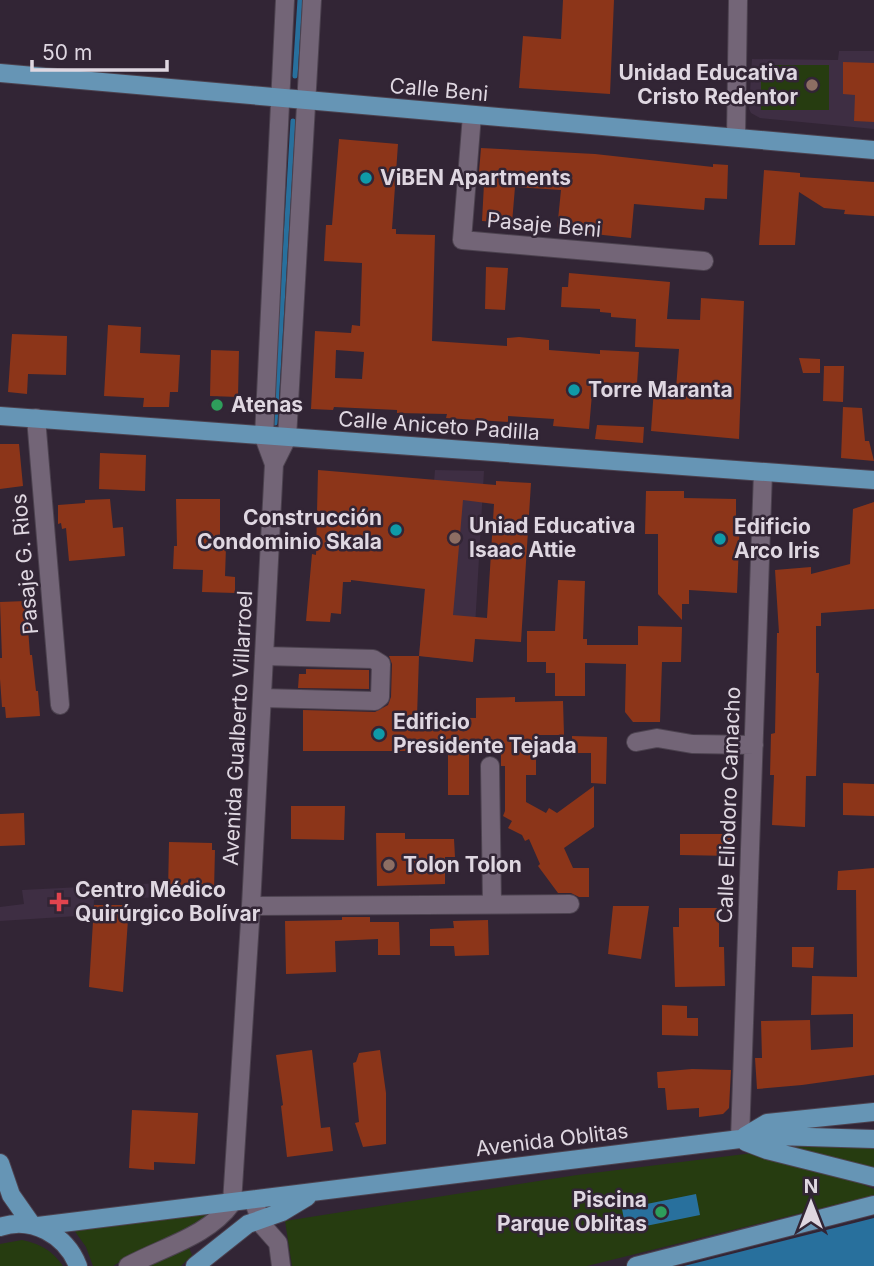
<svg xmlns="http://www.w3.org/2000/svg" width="874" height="1266" font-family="Inter,sans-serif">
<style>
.built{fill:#3e2e43}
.green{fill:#263c10}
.water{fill:#28709d}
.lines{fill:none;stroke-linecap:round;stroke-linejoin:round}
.stream{stroke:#28709d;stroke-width:5}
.building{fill:#8c3519;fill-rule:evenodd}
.minor-casing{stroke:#4c424f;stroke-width:20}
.major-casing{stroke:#4c424f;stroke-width:20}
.minor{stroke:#736577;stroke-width:18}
.major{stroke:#6695b5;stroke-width:18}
.education-dot{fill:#8d6e63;stroke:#322535;stroke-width:2.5}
.culture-dot{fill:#0f9aa8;stroke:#322535;stroke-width:2.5}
.leisure-dot{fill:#2e9e5b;stroke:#322535;stroke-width:2.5}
.health-dot{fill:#e0444e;stroke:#322535;stroke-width:2.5}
.labels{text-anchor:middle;stroke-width:5;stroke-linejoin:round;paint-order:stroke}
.poi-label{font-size:21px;font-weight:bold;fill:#dfd7e1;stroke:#322535;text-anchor:start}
.street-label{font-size:21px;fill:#dfd7e1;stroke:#322535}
</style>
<rect width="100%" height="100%" fill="#322535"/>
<path class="built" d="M839 51H874V129L760 118 751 113 749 109 752 59 838 60Z
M435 470 484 471 473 662 419 656Z
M161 883V897L94 900 93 915 0 921V907L24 904 22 890Z"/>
<path class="green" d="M761 65H829V110H761Z
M816 1144 874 1147V1170L782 1146Z
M753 1153 849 1179 874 1189V1195L587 1266H292L285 1221 577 1175Z
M209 1214 198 1224 139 1250 113 1266H93L86 1247 74 1230Z
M22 1240C40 1244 52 1250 63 1266H0V1244Z
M189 1248 192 1255 181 1266H149Z"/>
<path class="water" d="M696 1194 700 1215 626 1230 622 1209Z
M874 1218V1266H684Z"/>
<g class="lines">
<path class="stream" d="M295 76 300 0
M275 423 293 121"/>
</g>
<path class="building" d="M563 0H614L610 94 519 88 523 36 561 39Z
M843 62 874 63V122L854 121 855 95 843 94Z
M339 139 398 144 392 229H396V234L435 235 432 341 507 346V338L519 337 549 340V350L600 354V350L639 352 637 384 593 382 589 429 553 426 554 419 508 416V422L446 418 447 414 397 413V410L334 407 333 410 311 409 315 331 351 333 352 325 360 326 362 263 324 261 326 225H332ZM336 350 364 352 362 379 335 378Z
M481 148 595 154 713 167V164L728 165 727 199 705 198 704 210 634 204 631 238 557 230 561 190 515 187 512 223 482 221 484 184H478Z
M764 170 800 173V177L874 182V216L844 214 845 210 824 208 799 192 795 245H759Z
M486 267 508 268 505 310 485 309Z
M569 273 670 282 667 319 700 320 701 298 744 301 739 439 651 431 654 388 676 389 679 349 635 347 636 319 611 317V313L600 312V309L561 307 562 287H568Z
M108 325 141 327 140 353 180 355 178 392H170L169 407H143L144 398 104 396Z
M12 334 67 336 66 375 28 374 27 394 8 392Z
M211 350 239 351 238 397 210 396Z
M799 358 820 359V373H803Z
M824 366H844L843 402 823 401Z
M843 407 862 408 865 441H869L874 461 841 458Z
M597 425 644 427 643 443 595 439Z
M0 444H19L23 486 0 489Z
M100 453 146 455 145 491 99 489Z
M318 470 496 485V481L531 483 521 642 475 639 473 662 419 656 425 589 351 580V582H343L341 614 331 613 330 622 306 621 312 554 316 555ZM463 500 494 504 487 618 453 615Z
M646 491H684V498L736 499V519H740L737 593 689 590V604H682V620L658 594V534H645Z
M110 499 113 528 123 527 125 556 69 561 66 528 62 529 61 523 58 524V505L85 503V500Z
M176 499H220V547H226L225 576 235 577V593L202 592 203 570 173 569 174 546H177Z
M874 502V609L821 613V626H816V673H819L816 776H806L805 827 772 825 774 775H770L771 734 775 733 777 633H779L775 570 811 567V574L850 564 853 509Z
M558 580 585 581 583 639H587V645H638V626L682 627 681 662H662L660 722H633L625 712 626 664 585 663V696H555V673H546V662H527V631H555Z
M26 601 30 655H32L36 691H38L40 716 6 718 5 707H2L0 679V658H2L0 602Z
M389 656H419L417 717 476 718V698L515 697V702L563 701 564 735H536V775H526V802L546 813 549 808 557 813 594 786V827L564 848 573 868H589V897H579L571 893H558L538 866 540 864 529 839 525 841 522 835 508 828 512 821 503 816 505 811V766H501V748H469V795H448V751H303V710L375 712 388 705 391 697 392 664Z
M306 669 369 670V689L298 688 299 674H306Z
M572 736 607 737 606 784 591 783V753H572Z
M843 783 874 784V816L843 815Z
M291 806H345L344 840 291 839Z
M24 813 25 845 0 846V814Z
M376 833H405V839H454L455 857H445V884L377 886Z
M680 834H732V856L680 855Z
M169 842 212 843V850H215L214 890 168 892Z
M874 868V1075L802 1085 757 1089 755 1058H762L761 1021 810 1020 811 1050 853 1047V1014L811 1015 812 976 857 977 856 890H837L838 871Z
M94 905H129L123 992 89 987Z
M613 906H649L641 959 608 954Z
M679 908H719V947H724L725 986 675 987 673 927H679Z
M342 917H370V922H399L400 955H378V939L335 941 336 972 286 974 285 921 342 920Z
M488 920 489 955 455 956 454 946H430V929L454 928 453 921Z
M792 947H814L813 968 792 967Z
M662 1005 687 1006V1018H698V1036L662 1035Z
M312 1050 321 1128 330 1127 333 1151 287 1157 281 1106 283 1105 276 1055Z
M380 1050 386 1093V1144L363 1147 355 1123 359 1122 353 1063 356 1062 359 1053Z
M692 1069 731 1070 729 1108 723 1114 699 1117V1108L667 1110 665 1088H658L657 1072Z
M132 1110 198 1113 195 1164 154 1162V1170L129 1168Z"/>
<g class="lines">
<g class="minor-casing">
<path id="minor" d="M472 115 462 240 704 261
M736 137 738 0
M36 418 60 705
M274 464 264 437 285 0
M263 698 375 701 380 697 381 664 373 659 265 656
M636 742 657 738 692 744 754 745
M490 766 492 904
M251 906 570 904
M740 1139 763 472
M253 1200 263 1226 278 1243 281 1266
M128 1266C165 1246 207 1237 232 1203L251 906 274 464 287 438 312 0"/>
</g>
<g class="major-casing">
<path id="major" d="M0 73 874 150
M0 416 874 480
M745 1136 767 1123 874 1112
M746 1142 767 1150 874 1177
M0 1163 11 1195 32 1225
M38 1226 740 1139 776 1136 874 1139
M0 1227C32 1216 66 1235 78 1266
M195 1266 248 1224 282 1212 307 1197
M636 1266 874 1205"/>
</g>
<use href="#minor" class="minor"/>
<use href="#major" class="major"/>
</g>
<g class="education-dot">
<circle cx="812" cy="85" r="7"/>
<circle cx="455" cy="538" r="7"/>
<circle cx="389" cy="865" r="7"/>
</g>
<g class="culture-dot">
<circle cx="366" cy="178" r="7"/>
<circle cx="574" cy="390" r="7"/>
<circle cx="396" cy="530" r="7"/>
<circle cx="720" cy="539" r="7"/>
<circle cx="379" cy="734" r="7"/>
</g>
<g class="leisure-dot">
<circle cx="217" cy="405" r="7"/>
<circle cx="661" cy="1212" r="7"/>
</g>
<path class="health-dot" d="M55.5 891.5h7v7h7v7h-7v7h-7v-7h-7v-7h7z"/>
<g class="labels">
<g class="poi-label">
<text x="798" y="80" text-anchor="end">Unidad Educativa<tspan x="798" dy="24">Cristo Redentor</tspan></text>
<text x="380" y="185">ViBEN Apartments</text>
<text x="588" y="397">Torre Maranta</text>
<text x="231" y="412">Atenas</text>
<text x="382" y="525" text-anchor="end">Construcción<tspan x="382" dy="24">Condominio Skala</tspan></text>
<text x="469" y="533">Uniad Educativa<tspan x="469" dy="24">Isaac Attie</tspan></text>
<text x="734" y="534">Edificio<tspan x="734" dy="24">Arco Iris</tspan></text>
<text x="393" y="729">Edificio<tspan x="393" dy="24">Presidente Tejada</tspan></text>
<text x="403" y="872">Tolon Tolon</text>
<text x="75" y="897">Centro Médico<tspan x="75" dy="24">Quirúrgico Bolívar</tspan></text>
<text x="647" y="1207" text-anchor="end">Piscina<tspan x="647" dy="24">Parque Oblitas</tspan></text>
</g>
<g class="street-label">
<text transform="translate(439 90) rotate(5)" y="7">Calle Beni</text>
<text transform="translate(544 225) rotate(5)" y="7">Pasaje Beni</text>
<text transform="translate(439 426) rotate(4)" y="7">Calle Aniceto Padilla</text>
<text transform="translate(25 564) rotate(-95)" y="7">Pasaje G. Rios</text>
<text transform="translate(238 728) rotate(-87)" y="7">Avenida Gualberto Villarroel</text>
<text transform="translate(729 805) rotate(-88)" y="7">Calle Eliodoro Camacho</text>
<text transform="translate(552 1140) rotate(-7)" y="7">Avenida Oblitas</text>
</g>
</g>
<g transform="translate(811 1203)" stroke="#322535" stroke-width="5" paint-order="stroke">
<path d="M0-5L12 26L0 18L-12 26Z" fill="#dfd7e1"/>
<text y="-10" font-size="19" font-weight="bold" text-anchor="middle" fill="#dfd7e1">N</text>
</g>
<path d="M32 60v10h135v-10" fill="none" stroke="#dfd7e1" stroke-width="3.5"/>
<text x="42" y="60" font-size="21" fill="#dfd7e1" stroke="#322535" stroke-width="5" paint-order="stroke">50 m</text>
</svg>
